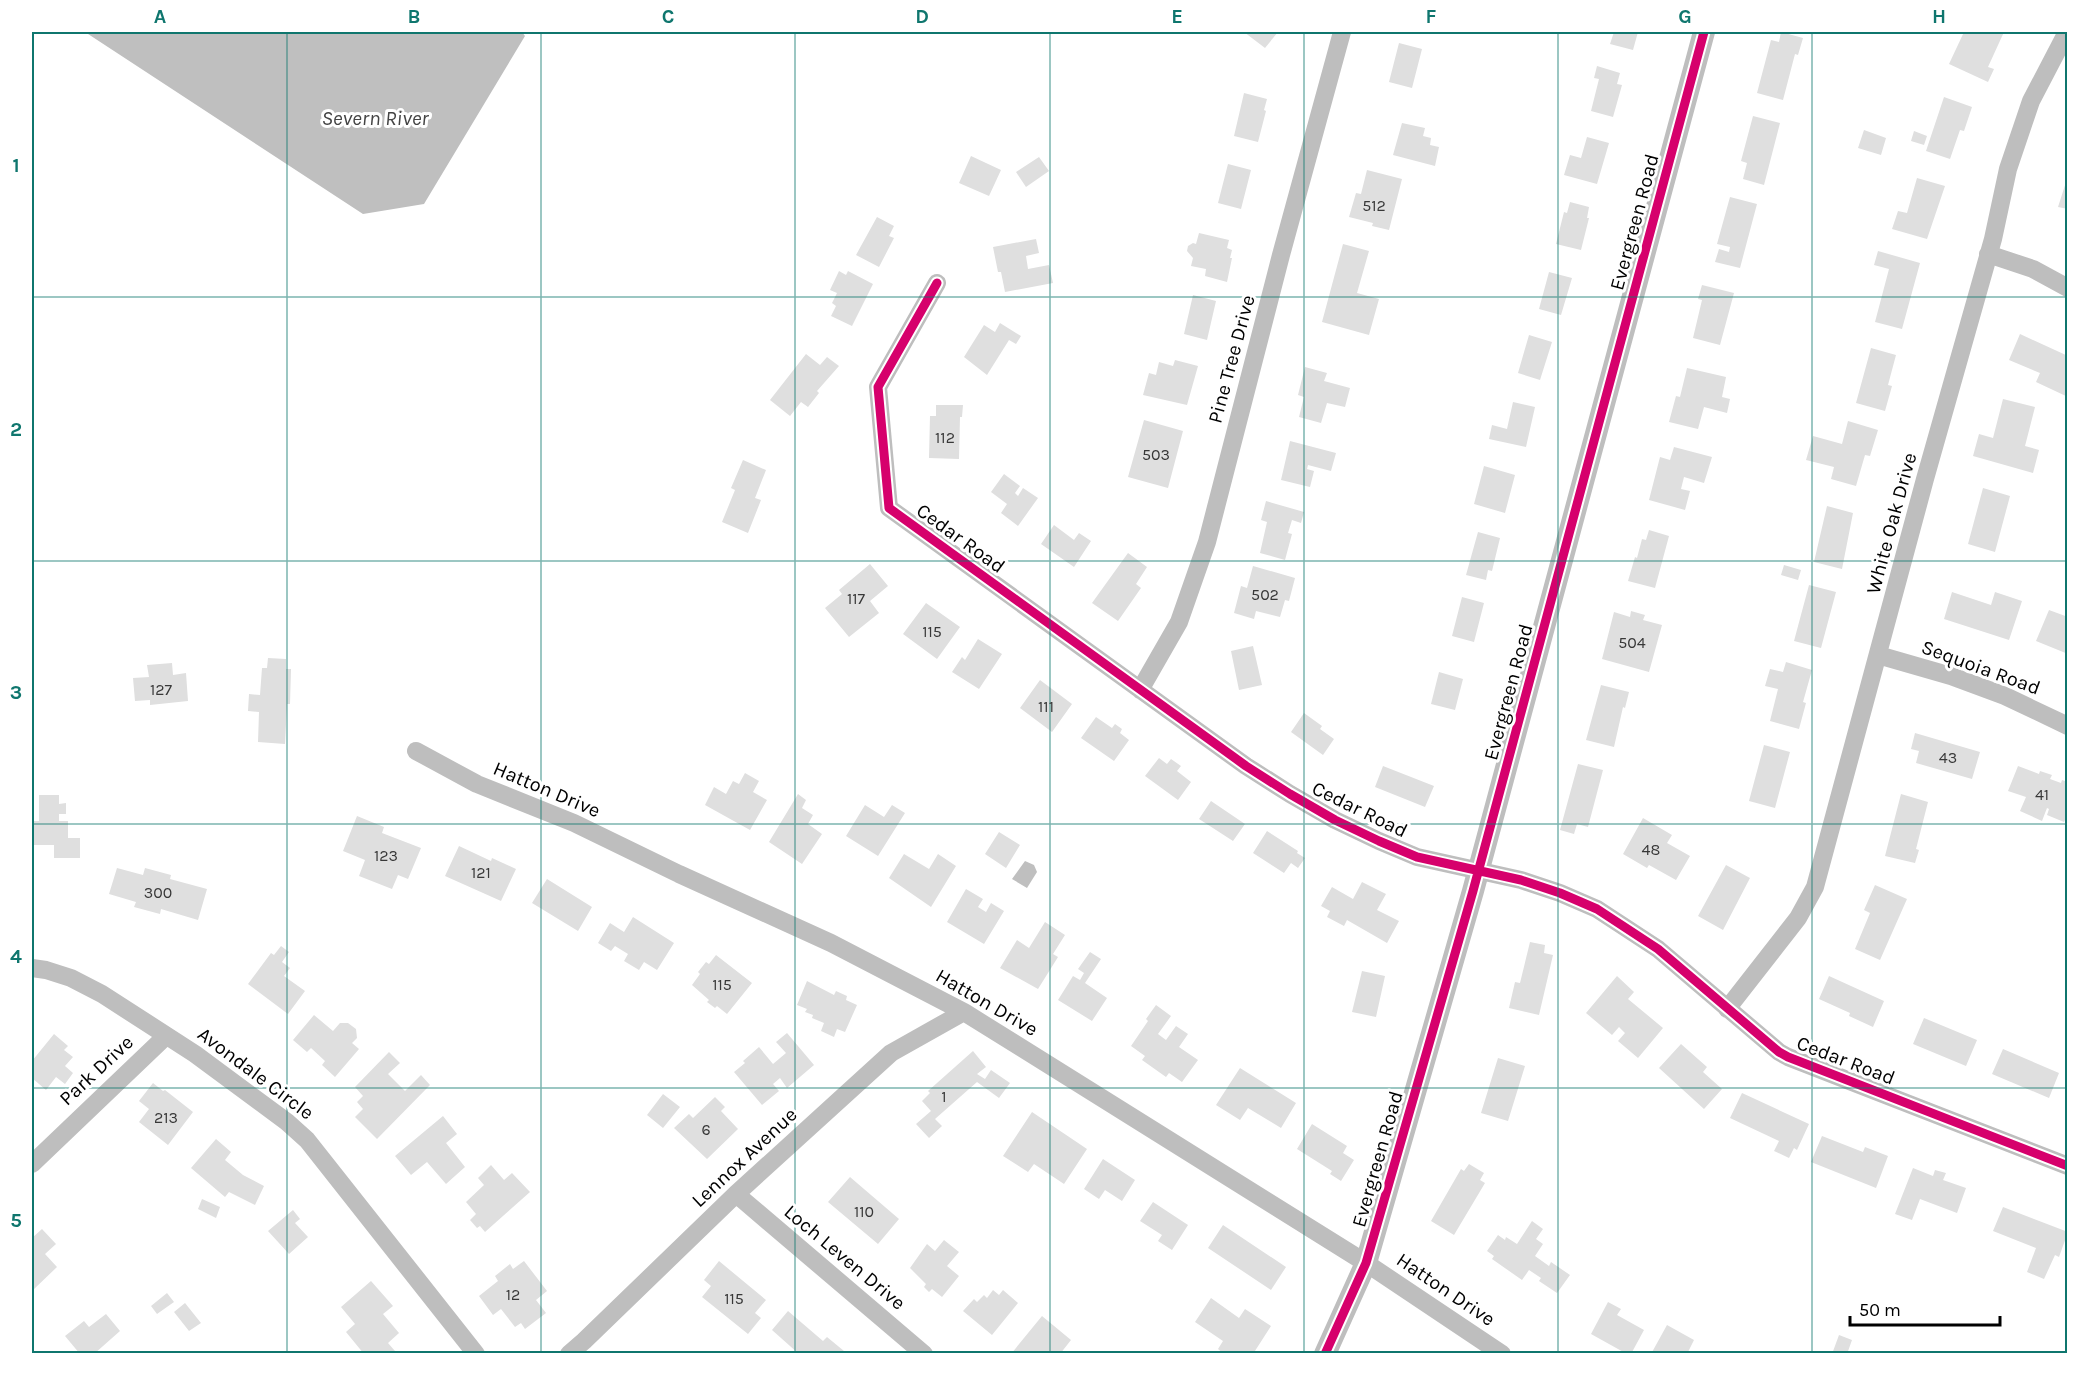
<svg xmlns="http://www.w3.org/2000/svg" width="2099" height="1385" font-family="Karla,sans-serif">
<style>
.water{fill:#bfbfbf}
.building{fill:#dfdfdf}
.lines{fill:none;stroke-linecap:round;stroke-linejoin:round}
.minor{stroke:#bebebe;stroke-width:18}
.tertiary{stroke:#bebebe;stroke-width:22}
.cycleway-casing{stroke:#fff;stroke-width:13}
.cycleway{stroke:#d6006c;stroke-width:9}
.grid{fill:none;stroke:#0f766e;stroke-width:1.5;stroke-opacity:0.55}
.labels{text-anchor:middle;stroke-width:6;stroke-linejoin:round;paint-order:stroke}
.number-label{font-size:16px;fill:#383838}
.street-label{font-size:20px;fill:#000;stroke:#fff}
.water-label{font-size:21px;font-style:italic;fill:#444;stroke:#fff}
.neatline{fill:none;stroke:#0f766e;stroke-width:2}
.grid-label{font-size:20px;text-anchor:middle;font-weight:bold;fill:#0f766e}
</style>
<rect width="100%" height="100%" fill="#fff"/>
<path class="water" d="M85 32H522L525 36 424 204 363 214Z
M1025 861 1034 865 1037 872 1027 888 1012 879Z"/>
<path class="building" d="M1244 32H1278L1265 48Z
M1614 32H1638L1633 50 1610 44Z
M1781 32 1803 38 1798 55 1795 54 1783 100 1757 93 1771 40 1779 42Z
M1964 32H2004L1988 67 1994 69 1988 82 1949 64Z
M1399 43 1422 49 1412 88 1389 82Z
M1597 66 1620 73 1617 84 1622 85 1613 117 1591 111 1599 79 1594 78Z
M1244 93 1267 99 1264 110 1266 111 1258 142 1234 136Z
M1944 97 1972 107 1964 131 1960 130 1950 159 1926 151Z
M1753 116 1780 123 1764 185 1743 179 1747 163 1741 161Z
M1402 123 1425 128 1423 136 1431 138 1430 145 1439 147 1435 166 1393 155Z
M1864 130 1886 138 1881 155 1858 148Z
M1914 131 1927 136 1924 145 1911 141Z
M1587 137 1609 143 1597 184 1564 175 1570 155 1581 158Z
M971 156 1001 170 989 196 959 183Z
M1039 157 1049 171 1026 187 1016 172Z
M1228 164 1251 170 1241 209 1218 203Z
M1367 170 1402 179 1389 230 1372 226 1373 223 1349 217 1356 193 1361 194Z
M1917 178 1945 186 1927 239 1892 229 1898 211 1907 213Z
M2067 179H2068V209L2058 207Z
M1730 197 1757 204 1740 268 1715 262 1719 249 1729 252 1730 247 1717 244Z
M1570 202 1589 207 1587 218H1589L1581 250 1556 244 1564 212 1567 213Z
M877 217 894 226 889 236 894 238 879 267 856 255Z
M1199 233 1229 240 1227 248 1232 250 1230 258H1232L1227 282 1205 276 1206 269 1191 266 1193 258 1187 251 1188 246 1193 243 1196 244Z
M1036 239 1039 253 1026 256 1028 269 1049 265 1053 283 1005 292 1001 272H998L993 247Z
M1343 244 1369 251 1357 293 1379 299 1369 335 1322 322Z
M1878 251 1920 263 1902 329 1875 322 1889 269 1874 265Z
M839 271 846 275 848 271 873 284 852 326 831 316 836 306 832 303 837 293 830 290Z
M1549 272 1572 278 1561 315 1539 309Z
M1702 285 1734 293 1720 345 1693 338 1702 300 1698 299Z
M1193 295 1216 301 1207 340 1184 334Z
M1000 323 1021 336 1016 344 1009 340 987 375 964 357 984 325 995 332Z
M2020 334 2068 356V397L2036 382 2040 373 2009 360Z
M1529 335 1552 342 1540 380 1518 373Z
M1871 348 1896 355 1888 385 1892 386 1885 411 1856 403Z
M806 354 820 365 827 357 839 366 817 391 819 393 808 407 801 402 790 416 770 400Z
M1175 360 1198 366 1187 405 1143 395 1149 373 1156 375 1159 362 1173 366Z
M1305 367 1327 373 1324 381 1350 388 1345 407 1327 403 1321 423 1299 417 1304 397 1298 395Z
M1687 368 1726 377 1722 397 1730 399 1727 413 1704 407 1698 429 1669 422 1676 396 1680 397Z
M2003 399 2035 407 2025 446 2039 450 2033 473 1973 456 1979 434 1993 438Z
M1513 402 1535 407 1526 447 1489 439 1492 425 1507 429Z
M936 405H963L962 417H960L959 459 929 458 930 416H936Z
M1144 420 1183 431 1168 488 1128 477Z
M1848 421 1878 430 1870 456 1865 455 1856 486 1831 479 1834 467 1806 460 1813 436 1842 444Z
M1290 441 1336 453 1331 471 1308 465 1307 469 1314 471 1310 487 1281 480Z
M1674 447 1712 457 1704 483 1684 477 1681 489 1690 491 1685 510 1649 500 1660 457 1670 460Z
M743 460 766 470 755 498 761 500 748 533 722 522 735 490 731 488Z
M1484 466 1515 475 1505 513 1474 504Z
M1004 474 1020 486 1015 493 1018 496 1023 488 1038 498 1018 526 1001 513 1007 504 991 492Z
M1983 488 2010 496 1995 552 1968 544Z
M1266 501 1304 512 1301 523 1292 520 1288 533 1292 534 1285 560 1260 553 1267 522 1261 520Z
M1827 506 1853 513 1842 569 1814 562Z
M1054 525 1074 540 1079 533 1091 541 1074 567 1041 544Z
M1649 530 1669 536 1655 588 1628 581 1635 557 1637 558 1642 539 1646 540Z
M1478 532 1500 538 1492 571 1488 570 1486 580 1466 575Z
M1128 553 1147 567 1136 584 1141 588 1118 621 1092 603Z
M870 564 888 586 870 601 879 613 849 637 825 608 842 594 839 590Z
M1784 565 1801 570 1798 580 1781 575Z
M1253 566 1295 578 1289 601 1285 600 1280 617 1256 611 1254 619 1234 613 1241 586 1247 588Z
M1809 585 1836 592 1821 648 1794 641Z
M1952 592 1991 605 1995 592 2022 601 2009 640 1944 619Z
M1462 597 1484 603 1474 642 1452 636Z
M926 603 960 627 937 659 903 634Z
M2049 610 2068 617V654L2036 641Z
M1631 611 1645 615 1643 620 1662 625 1649 672 1602 659 1614 612 1630 617Z
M978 639 1002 654 979 689 952 672 962 657 965 660Z
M1253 646 1262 685 1239 690 1231 651Z
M268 658 286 659V669H291L290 704H287L285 744 258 742 259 712 248 711 249 694 260 695 262 668H267Z
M1786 662 1812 670 1803 702 1806 703 1799 729 1770 721 1778 689 1765 686 1770 669 1783 672Z
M172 663 173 675 186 673 188 701 150 705V700L135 701 133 678 149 677 147 665Z
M1439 672 1463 679 1455 710 1431 704Z
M1040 680 1072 704 1052 732 1020 708Z
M1601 685 1629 692 1625 708 1623 707 1614 747 1586 740Z
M1304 713 1322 726 1320 729 1334 739 1323 755 1291 732Z
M1096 717 1112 728 1115 724 1122 729 1120 733 1129 740 1114 761 1081 738Z
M1915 733 1980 752 1972 779 1916 763 1919 751 1911 749Z
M1764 745 1790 752 1775 808 1749 801Z
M1159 758 1167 764 1171 759 1181 766 1177 771 1191 782 1178 800 1145 776Z
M1578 764 1603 770 1588 827 1577 824 1574 834 1560 830Z
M1383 766 1434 786 1425 807 1375 787Z
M2018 766 2039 774 2040 771 2052 775 2050 779 2061 783 2062 780 2068 782V814L2064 822 2047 815 2049 809 2047 808 2042 821 2020 811 2026 797 2008 791Z
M745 773 759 781 753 792 767 800 750 830 705 805 714 787 726 794 733 781 739 784Z
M798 794 806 800 802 808 813 815 808 824 822 834 802 864 769 842Z
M1901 794 1928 802 1916 849 1919 850 1915 863 1885 856Z
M39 795H59V804L66 803V814H59V821H68V838H80V858H54V845H32V821H39Z
M1211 801 1245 824 1233 841 1199 819Z
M865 805 884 817 892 805 905 813 878 856 846 836Z
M357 816 384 827 382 833 421 848 408 879 398 875 392 889 359 876 365 860 343 851Z
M1643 818 1672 835 1667 843 1690 856 1676 880 1649 865 1647 868 1623 854Z
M1267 831 1298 851 1297 853 1305 858 1298 868 1291 863 1284 873 1253 853Z
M999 832 1020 845 1006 868 985 854Z
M459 846 491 861 492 858 516 869 501 901 445 876Z
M904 854 929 869 938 854 956 866 931 907 889 878Z
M1726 865 1750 878 1723 930 1698 916Z
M117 868 143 875 145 868 171 875 170 879 207 889 198 920 161 909 160 914 134 907 136 902 109 894Z
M547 879 592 907 578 931 532 903Z
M1362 882 1386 894 1377 910 1399 921 1387 943 1347 920 1344 926 1327 917 1330 911 1321 906 1332 887 1353 899Z
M1875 885 1907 899 1880 960 1855 949 1870 913 1864 910Z
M966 889 983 899 978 907 986 912 991 903 1004 911 984 944 947 922Z
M633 917 674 943 657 970 644 962 639 970 624 961 628 954 615 946 611 951 598 943 610 923 624 932Z
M1045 922 1065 935 1053 954 1058 957 1038 989 1000 968 1017 940 1029 948Z
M1530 942 1545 945 1544 953 1553 955 1539 1015 1509 1008 1515 982 1520 983Z
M281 946 289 952 282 962 290 968 284 976 305 991 288 1014 248 984 271 953 274 955Z
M1090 952 1101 959 1085 983 1107 998 1092 1021 1058 1000 1073 976 1080 980 1084 973 1078 969Z
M716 955 752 983 727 1014 717 1006 715 1008 707 1002 709 1000 692 985 700 974 698 972 706 962 709 964Z
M1362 971 1385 976 1376 1017 1352 1012Z
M1617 976 1634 992 1628 999 1663 1028 1638 1058 1618 1041 1625 1033 1619 1027 1612 1035 1586 1013Z
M1829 976 1884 1001 1873 1027 1849 1016 1850 1013 1819 999Z
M807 981 834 995 836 991 847 996 846 1000 857 1005 845 1032 837 1029 834 1037 821 1031 824 1023 812 1018 813 1015 805 1012 807 1009 797 1005Z
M1156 1005 1171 1016 1158 1034 1166 1040 1176 1026 1188 1034 1179 1047 1198 1060 1182 1082 1169 1073 1166 1077 1142 1060 1145 1056 1131 1046 1148 1021 1146 1019Z
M314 1015 333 1031 340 1023H348L356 1029 357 1038 352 1043 359 1049 335 1077 322 1065 325 1061 311 1048 307 1052 293 1040Z
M1924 1018 1977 1040 1966 1066 1913 1044Z
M787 1033 814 1065 787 1088 780 1078 773 1084 779 1091 762 1105 734 1072 745 1063 743 1061 759 1047 773 1064 786 1053 776 1042Z
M54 1034 68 1046 64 1050 73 1057 65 1066 73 1073 65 1084 56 1077 46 1090 32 1078V1061Z
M1681 1044 1707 1067 1703 1072 1722 1089 1704 1109 1659 1068Z
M2003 1049 2059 1073 2049 1098 1992 1074Z
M973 1051 986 1067 977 1074 985 1079 991 1070 1010 1083 999 1098 977 1082 935 1119 942 1126 929 1138 916 1124 931 1111 922 1101 930 1093 928 1091Z
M389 1052 400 1063 388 1074 405 1091 421 1075 430 1085 377 1139 355 1117 363 1109 357 1102 363 1096 355 1087Z
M1498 1058 1525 1066 1508 1121 1481 1113Z
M1240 1068 1296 1103 1281 1128 1248 1108 1240 1120 1216 1105Z
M153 1083 163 1091 165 1090 193 1112 168 1145 139 1122 149 1109 139 1101Z
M1742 1093 1809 1124 1797 1150 1794 1148 1789 1158 1774 1151 1779 1141 1730 1118Z
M663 1094 680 1107 663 1128 647 1115Z
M715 1097 725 1107 721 1111 738 1129 707 1159 674 1128 689 1114 693 1118Z
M1032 1112 1087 1149 1064 1184 1034 1164 1028 1172 1003 1156Z
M443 1116 457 1134 446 1143 465 1167 446 1184 427 1162 411 1175 395 1156Z
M1312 1124 1347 1146 1343 1153 1354 1160 1341 1181 1330 1174 1332 1171 1297 1149Z
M1822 1136 1863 1152 1865 1147 1888 1156 1876 1188 1811 1162Z
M216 1139 231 1152 225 1160 243 1175 264 1186 255 1205 229 1192 225 1197 191 1168Z
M1103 1159 1135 1180 1122 1201 1105 1190 1099 1199 1084 1189Z
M1469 1164 1484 1173 1480 1180 1485 1183 1454 1235 1431 1221 1461 1169 1464 1171Z
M491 1165 504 1180 512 1173 530 1192 485 1232 480 1226 477 1228 470 1220 476 1214 466 1202 484 1185 478 1178Z
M1913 1168 1933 1176 1935 1170 1946 1173 1943 1180 1966 1188 1957 1213 1920 1199 1912 1220 1895 1214Z
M850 1177 899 1219 878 1244 828 1202Z
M202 1199 220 1207 216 1218 198 1209Z
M1153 1202 1188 1225 1172 1250 1158 1241 1162 1235 1140 1221Z
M2003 1207 2068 1232 2059 1257 2055 1255 2044 1279 2027 1272 2036 1248 1993 1231Z
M293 1210 300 1219 295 1223 308 1237 289 1254 268 1231Z
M1532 1221 1543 1229 1536 1239 1543 1244 1535 1256 1549 1266 1551 1262 1570 1275 1557 1293 1539 1281 1541 1278 1529 1270 1522 1280 1492 1259 1494 1256 1487 1251 1498 1235 1505 1240 1506 1237 1517 1244Z
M1223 1225 1286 1267 1271 1290 1208 1248Z
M42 1229 56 1244 45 1254 57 1267 32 1291V1238Z
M944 1240 959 1252 947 1266 959 1276 942 1297 932 1289 929 1292 924 1287 926 1284 910 1268 927 1244 935 1251Z
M524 1261 547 1291 536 1300 546 1313 525 1329 521 1323 515 1327 501 1309 493 1315 479 1296 498 1281 495 1276 510 1264 513 1269Z
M719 1261 766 1300 755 1313 761 1318 748 1334 702 1297 711 1286 704 1280Z
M371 1281 393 1306 383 1314 399 1333 388 1343 395 1351 392 1354H364L346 1332 355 1324 341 1307Z
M993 1290 999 1295 1003 1290 1018 1303 992 1335 963 1311 974 1299 977 1302 984 1295 987 1298Z
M167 1293 174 1302 157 1314 151 1306Z
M1211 1298 1239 1318 1245 1309 1271 1326 1253 1354H1224L1218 1349 1223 1341 1195 1322Z
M1608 1302 1621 1309 1617 1315 1644 1330 1631 1354H1627L1591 1334Z
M185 1303 201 1323 189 1331 174 1312Z
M788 1311 823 1341 827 1337 844 1351 842 1354H799L772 1330Z
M106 1314 120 1331 94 1354H80L65 1336 84 1321 89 1327Z
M1042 1316 1071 1340 1060 1354H1011Z
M1667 1325 1694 1340 1687 1354H1651Z
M1839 1335 1852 1340 1847 1354H1832Z"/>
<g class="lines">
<path class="minor" d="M1988 254 2033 269 2068 288
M937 283 878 387 889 508 1246 766 1290 794 1335 820 1379 841 1417 857 1521 880 1560 893 1597 909 1658 949 1779 1052 1788 1057 2068 1166
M1878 655 1951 676 2005 696 2068 726
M1140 690 1179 622 1207 542 1281 255 1342 32
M416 751 477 784 574 823 679 874 831 943 964 1012 1366 1263 1502 1354
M32 968 46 970 71 978 102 994 195 1054 287 1122 307 1140 476 1354
M1727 1009 1798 918 1815 887 1925 479 1993 239 2008 169 2031 101 2067 32
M32 1164 166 1036
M736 1194 924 1354
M569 1354 584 1341 736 1194 891 1053 964 1012"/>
<path class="tertiary" d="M1325 1354 1366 1263 1473 891 1704 32"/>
<g class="cycleway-casing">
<path id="cycleway" d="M937 283 878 387 889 508 1246 766 1290 794 1335 820 1379 841 1417 857 1521 880 1560 893 1597 909 1658 949 1779 1052 1788 1057 2068 1166
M1325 1354 1366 1263 1473 891 1704 32"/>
</g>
<use href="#cycleway" class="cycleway"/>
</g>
<path class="grid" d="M287 32V1354M541 32V1354M795 32V1354M1050 32V1354M1304 32V1354M1558 32V1354M1812 32V1354M32 297H2068M32 561H2068M32 824H2068M32 1088H2068"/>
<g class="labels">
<g class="number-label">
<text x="1374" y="211">512</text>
<text x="945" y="443">112</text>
<text x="1156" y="460">503</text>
<text x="1265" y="600">502</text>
<text x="856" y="604">117</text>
<text x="932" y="637">115</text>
<text x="1632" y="648">504</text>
<text x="161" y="695">127</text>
<text x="1046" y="712">111</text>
<text x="1948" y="763">43</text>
<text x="2042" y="800">41</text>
<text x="1651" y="855">48</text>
<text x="386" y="861">123</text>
<text x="481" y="878">121</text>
<text x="158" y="898">300</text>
<text x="722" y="990">115</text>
<text x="944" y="1102">1</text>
<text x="166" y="1123">213</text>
<text x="706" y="1135">6</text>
<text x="864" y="1217">110</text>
<text x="513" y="1300">12</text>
<text x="734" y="1304">115</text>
</g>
<g class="street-label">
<text transform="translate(1634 222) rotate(-75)" y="7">Evergreen Road</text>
<text transform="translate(1231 359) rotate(-75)" y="7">Pine Tree Drive</text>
<text transform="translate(1891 523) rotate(-75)" y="7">White Oak Drive</text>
<text transform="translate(961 538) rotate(36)" y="7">Cedar Road</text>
<text transform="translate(1981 667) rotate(20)" y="7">Sequoia Road</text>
<text transform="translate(1508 692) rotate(-75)" y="7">Evergreen Road</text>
<text transform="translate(547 789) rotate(23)" y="7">Hatton Drive</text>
<text transform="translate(1360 809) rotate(26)" y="7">Cedar Road</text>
<text transform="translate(987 1002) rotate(30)" y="7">Hatton Drive</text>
<text transform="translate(1846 1060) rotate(21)" y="7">Cedar Road</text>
<text transform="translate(96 1070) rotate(-43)" y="7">Park Drive</text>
<text transform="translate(256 1073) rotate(37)" y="7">Avondale Circle</text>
<text transform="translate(744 1157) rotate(-43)" y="7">Lennox Avenue</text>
<text transform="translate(1377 1159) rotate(-74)" y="7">Evergreen Road</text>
<text transform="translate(845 1257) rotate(40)" y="7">Loch Leven Drive</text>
<text transform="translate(1446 1289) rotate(34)" y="7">Hatton Drive</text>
</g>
<g class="water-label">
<text x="375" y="125">Severn River</text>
</g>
</g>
<rect width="2099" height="1385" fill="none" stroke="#ffffff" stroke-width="66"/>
<path d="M1850 1316v9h150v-9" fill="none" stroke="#000000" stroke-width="3"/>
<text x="1859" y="1316" font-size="18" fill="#000000" stroke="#ffffff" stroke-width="4.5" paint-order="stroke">50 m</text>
<rect x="33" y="33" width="2033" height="1319" class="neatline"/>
<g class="grid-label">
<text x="160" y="23">A</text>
<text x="414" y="23">B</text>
<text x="668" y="23">C</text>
<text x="922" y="23">D</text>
<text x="1177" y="23">E</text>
<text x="1431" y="23">F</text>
<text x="1685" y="23">G</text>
<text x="1939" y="23">H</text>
<text x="16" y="172">1</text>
<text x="16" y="436">2</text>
<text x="16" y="699">3</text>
<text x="16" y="963">4</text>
<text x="16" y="1227">5</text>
</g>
</svg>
